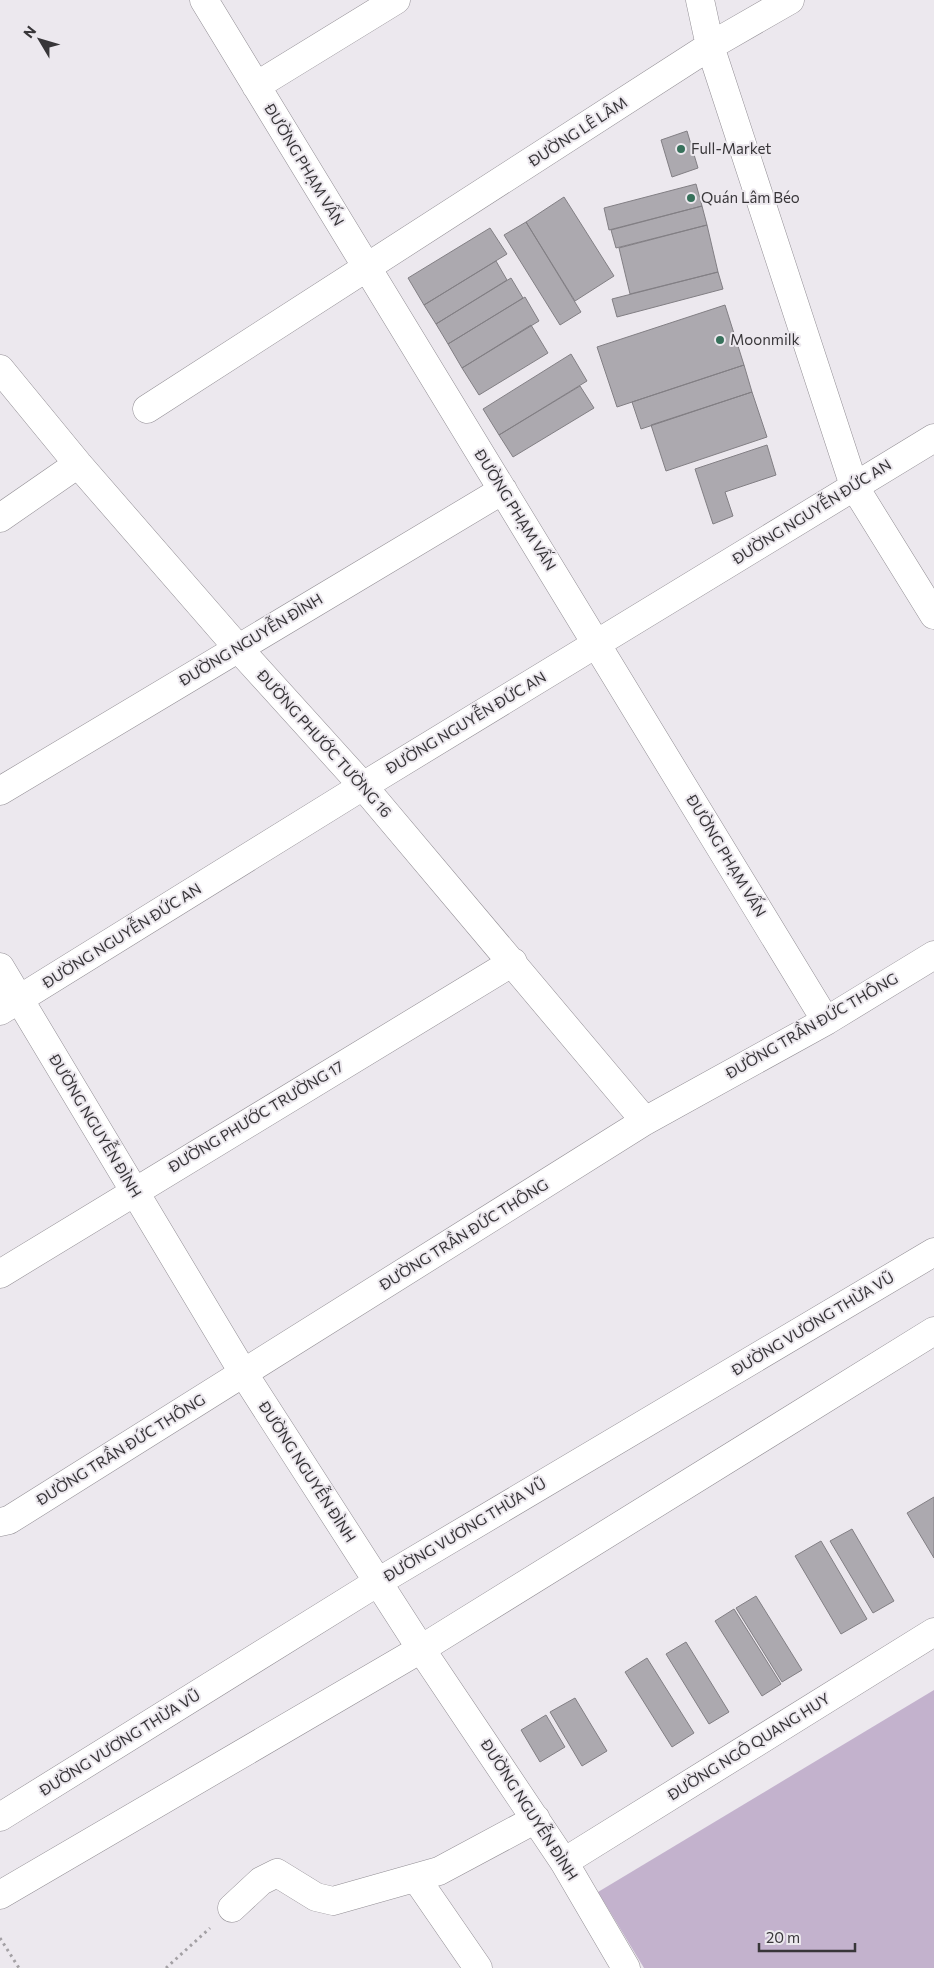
<svg xmlns="http://www.w3.org/2000/svg" width="934" height="1968" font-family="Commissioner,sans-serif">
<style>
.green{fill:#c3b2cd}
.building{fill:#aca9af;stroke:#827f84}
.lines{fill:none;stroke-linecap:round;stroke-linejoin:round}
.minor-casing{stroke:#928e94;stroke-width:29}
.path{stroke:#a3a0a4;stroke-width:3;stroke-dasharray:2.5 4;stroke-linecap:butt}
.minor{stroke:#fff;stroke-width:28}
.poi-dot{fill:#37715b;stroke:#ece8ee;stroke-width:2}
.labels{text-anchor:middle;stroke-width:4;stroke-linejoin:round;paint-order:stroke}
.street-label{font-size:15px;fill:#383639;stroke:#ece8ee}
.poi-label{font-size:15px;fill:#383639;stroke:#ece8ee;text-anchor:start}
</style>
<rect width="100%" height="100%" fill="#ece8ee"/>
<path class="green" d="M934 1690V1968H644L598 1892Z"/>
<path class="building" d="M687 131 698 168 672 177 661 140Z
M696 184 702 206 609 230 604 208Z
M564 197 614 276 575 301 526 222Z
M702 206 707 225 616 248 611 230Z
M526 222 581 312 560 325 504 235Z
M707 225 718 272 630 294 619 248Z
M490 228 507 254 424 305 408 278Z
M496 261 507 280 436 324 424 305Z
M718 272 723 289 617 317 612 299Z
M511 278 523 298 448 344 436 324Z
M525 297 539 321 462 368 448 344Z
M725 305 744 365 617 407 597 347Z
M531 325 548 353 479 395 462 368Z
M571 354 587 381 499 435 483 409Z
M744 365 752 392 641 429 632 402Z
M580 386 594 408 513 457 499 435Z
M752 392 767 437 666 471 651 425Z
M767 445 776 475 725 492 733 516 713 524 695 469Z
M934 1497V1558L907 1513Z
M852 1529 894 1601 873 1613 830 1541Z
M821 1541 867 1619 841 1634 795 1556Z
M756 1596 802 1670 782 1682 736 1608Z
M734 1609 781 1684 762 1696 715 1621Z
M686 1642 729 1712 709 1724 666 1654Z
M647 1658 694 1733 672 1747 625 1672Z
M575 1698 607 1751 582 1766 550 1712Z
M546 1715 565 1747 540 1762 521 1730Z"/>
<g class="lines">
<g class="minor-casing">
<path id="minor" d="M204 0 826 1021
M700 0 710 46 854 486 934 615
M256 86 396 0
M0 369 78 464 238 648 363 786 645 1121
M147 409 710 46 790 0
M0 518 78 464
M0 791 503 490
M0 967 244 1374 421 1649 564 1862 626 1968
M0 1011 363 786 934 438
M0 1274 513 962
M0 1522 9 1520 645 1121 826 1021 934 955
M0 1817 378 1582 934 1252
M564 1862 934 1632
M416 1878 478 1968
M0 1895 421 1649 934 1331
M232 1908 261 1881 277 1873 316 1897 333 1901 439 1871 536 1819"/>
</g>
<path class="path" d="M0 1938 19 1968
M166 1968 210 1928"/>
<use href="#minor" class="minor"/>
</g>
<g class="poi-dot">
<circle cx="681" cy="149" r="5"/>
<circle cx="691" cy="198" r="5"/>
<circle cx="720" cy="340" r="5"/>
</g>
<g class="labels">
<g class="street-label">
<text transform="translate(578 132) rotate(-33)" y="5">ĐƯỜNG LÊ LÂM</text>
<text transform="translate(304 165) rotate(59)" y="5">ĐƯỜNG PHẠM VẤN</text>
<text transform="translate(515 510) rotate(58)" y="5">ĐƯỜNG PHẠM VẤN</text>
<text transform="translate(812 512) rotate(-32)" y="5">ĐƯỜNG NGUYỄN ĐỨC AN</text>
<text transform="translate(251 640) rotate(-31)" y="5">ĐƯỜNG NGUYỄN ĐÌNH</text>
<text transform="translate(466 723) rotate(-31)" y="5">ĐƯỜNG NGUYỄN ĐỨC AN</text>
<text transform="translate(324 744) rotate(48)" y="5">ĐƯỜNG PHƯỚC TƯỜNG 16</text>
<text transform="translate(726 856) rotate(59)" y="5">ĐƯỜNG PHẠM VẤN</text>
<text transform="translate(122 936) rotate(-32)" y="5">ĐƯỜNG NGUYỄN ĐỨC AN</text>
<text transform="translate(812 1026) rotate(-30)" y="5">ĐƯỜNG TRẦN ĐỨC THÔNG</text>
<text transform="translate(256 1117) rotate(-31)" y="5">ĐƯỜNG PHƯỚC TRƯỜNG 17</text>
<text transform="translate(95 1126) rotate(59)" y="5">ĐƯỜNG NGUYỄN ĐÌNH</text>
<text transform="translate(464 1235) rotate(-32)" y="5">ĐƯỜNG TRẦN ĐỨC THÔNG</text>
<text transform="translate(813 1324) rotate(-31)" y="5">ĐƯỜNG VƯƠNG THỪA VŨ</text>
<text transform="translate(121 1450) rotate(-32)" y="5">ĐƯỜNG TRẦN ĐỨC THÔNG</text>
<text transform="translate(307 1472) rotate(57)" y="5">ĐƯỜNG NGUYỄN ĐÌNH</text>
<text transform="translate(465 1530) rotate(-31)" y="5">ĐƯỜNG VƯƠNG THỪA VŨ</text>
<text transform="translate(120 1743) rotate(-32)" y="5">ĐƯỜNG VƯƠNG THỪA VŨ</text>
<text transform="translate(749 1747) rotate(-32)" y="5">ĐƯỜNG NGÔ QUANG HUY</text>
<text transform="translate(529 1810) rotate(57)" y="5">ĐƯỜNG NGUYỄN ĐÌNH</text>
</g>
<g class="poi-label">
<text x="691" y="154">Full-Market</text>
<text x="701" y="203">Quán Lâm Béo</text>
<text x="730" y="345">Moonmilk</text>
</g>
</g>
<g transform="translate(40 40) rotate(308)" stroke="#ece8ee" stroke-width="4" paint-order="stroke">
<path d="M0-4L9 19L0 12L-9 19Z" fill="#383639"/>
<text y="-8" font-size="14" font-weight="bold" text-anchor="middle" fill="#383639">N</text>
</g>
<path d="M759 1943v8h96v-8" fill="none" stroke="#383639" stroke-width="2.5"/>
<text x="766" y="1943" font-size="15" fill="#383639" stroke="#ece8ee" stroke-width="4" paint-order="stroke">20 m</text>
</svg>
